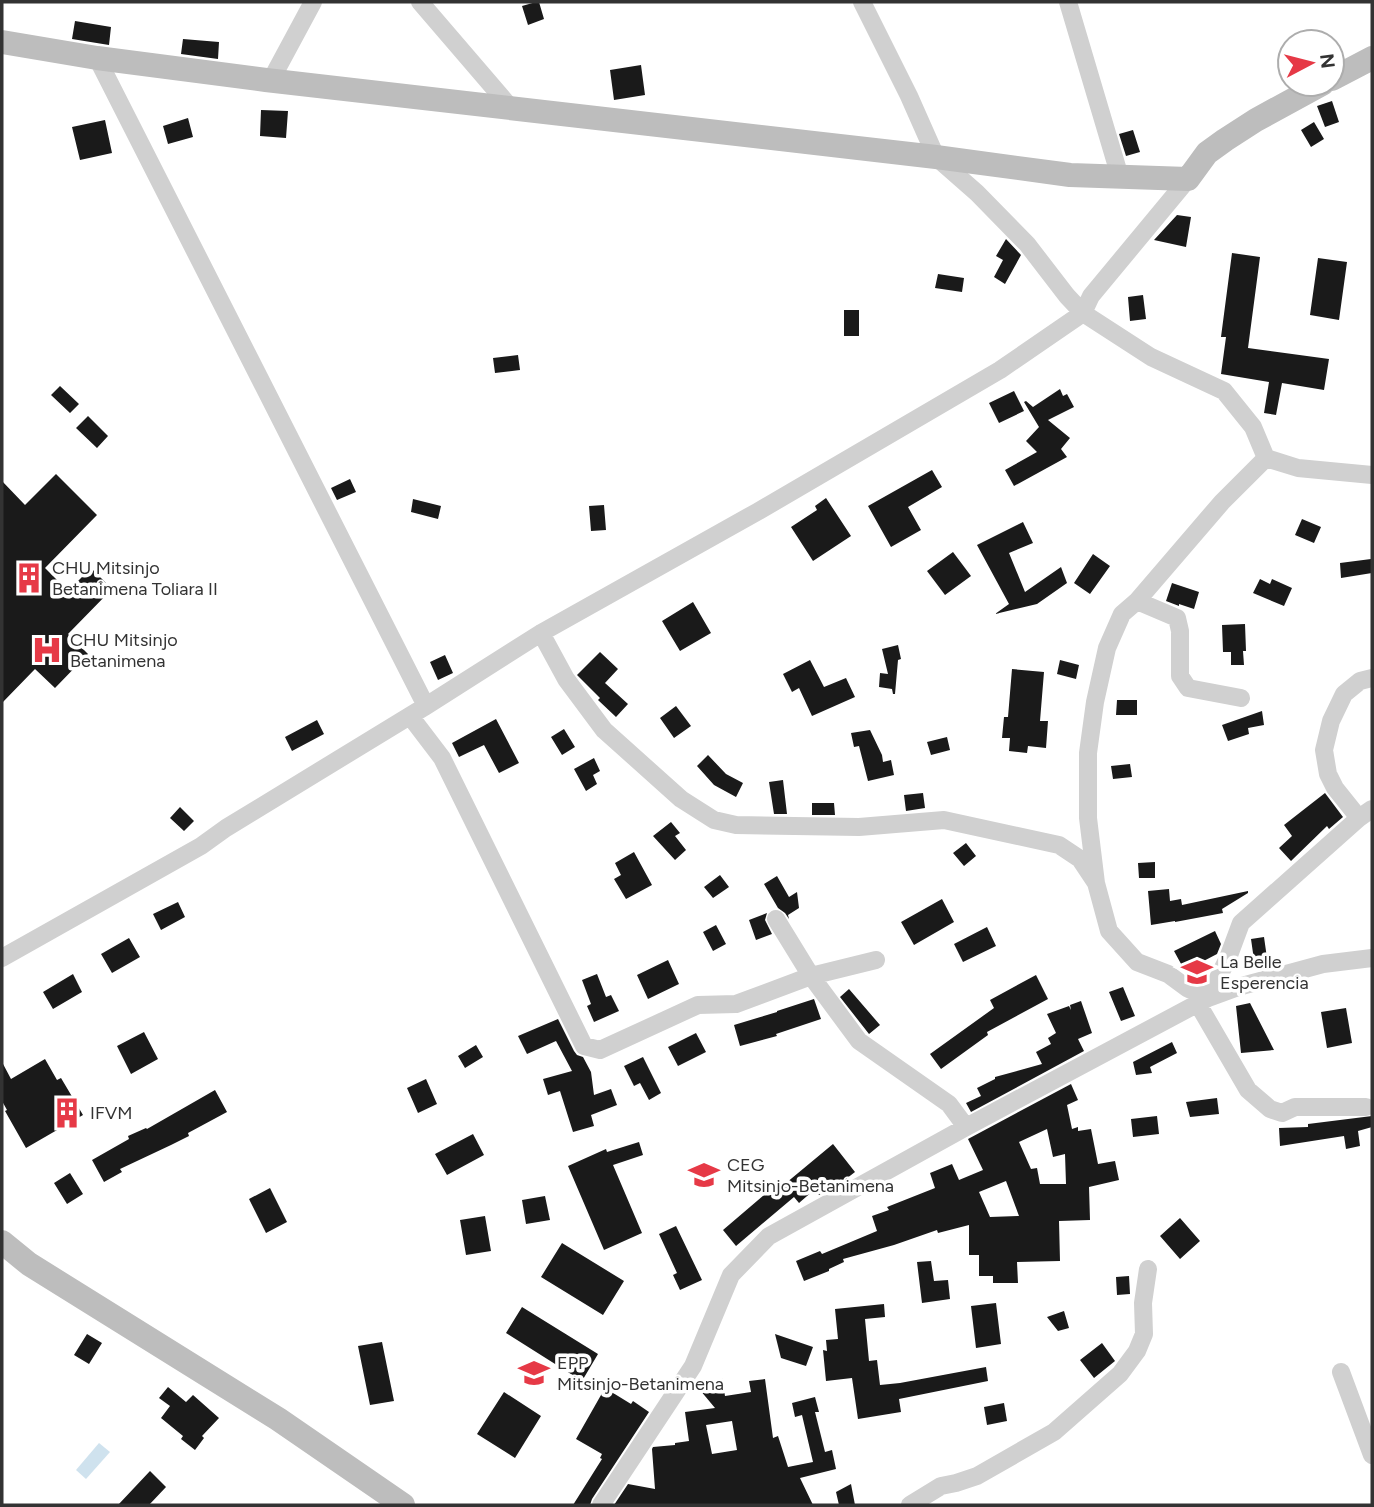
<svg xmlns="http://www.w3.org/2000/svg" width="1374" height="1507" font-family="Figtree,sans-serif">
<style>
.water{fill:#cfe2ee}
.building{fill:#1a1a1a;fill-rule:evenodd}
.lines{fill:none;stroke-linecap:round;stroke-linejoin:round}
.street{stroke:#d0d0d0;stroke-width:18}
.secondary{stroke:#bdbdbd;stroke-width:24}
.labels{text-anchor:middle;stroke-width:7;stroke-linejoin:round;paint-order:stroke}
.poi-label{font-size:18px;fill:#333;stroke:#fff;text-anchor:start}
</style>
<rect width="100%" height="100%" fill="#fff"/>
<path class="water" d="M99 1443 110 1452 86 1479 76 1470Z"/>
<path class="building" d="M536 2H539L544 19 528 25 522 6Z
M75 21 111 27 109 45 72 39Z
M183 39 219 42 218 59 181 54Z
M641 65 645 95 614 100 610 70Z
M1332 101 1339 122 1325 127 1317 106Z
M261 110 288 111 286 138 260 136Z
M188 118 193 137 168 144 163 126Z
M105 120 112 153 80 160 72 127Z
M1314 122 1324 139 1311 147 1301 130Z
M1133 130 1140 152 1126 156 1119 134Z
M1177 215 1191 217 1186 247 1154 240Z
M1006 239 1021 255 1005 284 994 277 1003 260 996 256Z
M1232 253 1260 257 1248 348 1329 359 1324 390 1282 383 1276 415 1264 413 1269 382 1221 374 1226 337H1221Z
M1318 258 1347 262 1339 320 1310 315Z
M938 274 964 278 962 292 935 288Z
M1143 295 1146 319 1130 321 1128 297Z
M844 310H859V336H844Z
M518 355 520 370 495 373 493 358Z
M60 386 79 404 70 413 51 395Z
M1060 389 1063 396 1067 394 1074 407 1048 420 1070 438 1061 449 1067 457 1014 486 1005 470 1037 452 1026 441 1039 427 1024 402 1026 401 1033 407Z
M1014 391 1024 411 999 423 989 403Z
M88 416 108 436 97 448 76 428Z
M932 470 942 487 908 507 921 530 891 547 868 506Z
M56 474 97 515 45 568 68 591 91 568 112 589 68 634 88 654 55 688 35 669 2 703V481L25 505Z
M350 479 356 492 337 500 331 488Z
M826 498 851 536 813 561 791 527 817 510 815 506Z
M413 499 441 506 438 519 411 512Z
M604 505 606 530 591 531 589 506Z
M1302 519 1321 527 1314 543 1295 535Z
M1023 522 1033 543 1009 553 1025 592 1061 567 1067 583 1037 604 995 614 1009 604 977 545Z
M953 552 971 576 945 595 927 571Z
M1093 554 1110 566 1090 594 1074 583Z
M1371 559 1372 573 1341 578 1340 563Z
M1260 579 1270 584 1272 579 1292 588 1284 606 1253 593Z
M1172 583 1199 592 1194 609 1179 604V606L1166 601Z
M693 602 711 633 680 651 662 621Z
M1245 624 1246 651H1243L1244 665H1231V652H1223L1222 625Z
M898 645 901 659 898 660 895 694H893L892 689 879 687 880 673 888 674 882 649Z
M600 652 618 669 605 683 628 704 616 717 598 700 600 698 577 675Z
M445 655 453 673 438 680 430 662Z
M810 660 824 687 846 678 855 697 812 716 799 688 792 692 783 674Z
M1060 660 1079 665 1076 679 1057 674Z
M1012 669 1044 672 1040 721H1048L1046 748 1028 746 1027 753 1009 751 1010 738H1002L1004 717H1008Z
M1117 700H1137V715H1116Z
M676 706 691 726 674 738 660 718Z
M1262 711 1264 725 1248 728 1249 734 1228 741 1222 725Z
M496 719 519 763 499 773 484 745 459 757 452 743Z
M317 720 324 734 292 751 285 737Z
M564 729 575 747 562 755 551 737Z
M870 730 882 755 883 762 891 760 894 775 868 781 859 746 854 747 851 733Z
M947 737 950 750 931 755 927 742Z
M708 755 726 774 743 783 736 797 714 785 697 766Z
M594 758 600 771 593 775 597 784 586 791 574 769Z
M1130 764 1132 777 1113 779 1111 766Z
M783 780 787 814H774L769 782Z
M923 793 925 808 906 811 904 795Z
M1325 793 1343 817 1329 829 1327 826 1291 861 1279 848 1292 836 1284 825Z
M812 803H834L835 815H812Z
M180 807 194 821 184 831 170 818Z
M671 822 680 833 675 836 686 850 675 860 653 836Z
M966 843 976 856 964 866 953 853Z
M634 852 652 885 626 899 614 879 621 875 615 863Z
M1155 862V878H1139L1138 863Z
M720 875 729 887 713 898 704 887Z
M777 876 789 897 797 892 799 908 788 915 789 919 785 913 778 908 764 884Z
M1169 889 1170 901 1181 899 1182 905 1248 891V893L1222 909 1223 913 1175 922V921L1151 925 1148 891Z
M942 899 954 922 914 945 901 922Z
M178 902 185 917 161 930 153 914Z
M767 913 765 920 772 934 756 940 749 920Z
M716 925 726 944 713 951 703 932Z
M987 927 996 946 963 962 954 944Z
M1215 931 1221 944 1217 954 1196 965 1197 967 1186 973 1174 951Z
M1264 937 1267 958 1254 960 1251 939Z
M129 938 140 957 112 973 101 954Z
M668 960 679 984 648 999 637 975Z
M73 974 82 992 53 1009 43 992Z
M597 974 606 997 611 995 619 1011 594 1022 587 1006 591 1004 582 980Z
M1036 975 1048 999 987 1032 988 1035 941 1069 930 1054 994 1008 990 1000Z
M1123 987 1135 1016 1121 1021 1109 992Z
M849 989 880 1025 869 1034 840 997Z
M814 999 821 1019 776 1034 777 1036 740 1046 734 1025 777 1012V1011Z
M1081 1001 1092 1033 1078 1039 1084 1051 971 1112 966 1103 981 1096 977 1088 995 1079V1077L1042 1064 1036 1052 1051 1044 1048 1038 1056 1033 1047 1014 1069 1006 1071 1010 1070 1005Z
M1250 1003 1274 1050 1241 1053 1236 1006Z
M1346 1008 1352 1043 1327 1048 1321 1012Z
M558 1019 574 1051 577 1055 583 1057 591 1072 594 1095 611 1089 617 1105 591 1115 594 1126 573 1132 560 1091 548 1095 543 1079 572 1071 556 1041 527 1054 518 1036Z
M144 1032 158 1059 131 1074 117 1046Z
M696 1033 706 1052 678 1066 668 1047Z
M1172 1042 1177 1053 1150 1067 1152 1073 1136 1075 1133 1062Z
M476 1045 483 1057 465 1068 458 1056Z
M643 1057 661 1093 649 1100 640 1083 634 1086 624 1066Z
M45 1059 57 1080 61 1078 83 1115 26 1148 5 1111 7 1110 2 1101V1062L11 1079Z
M426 1079 437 1104 418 1113 407 1088Z
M1071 1084 1078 1100 1067 1105 1072 1129 1078 1127V1131L1091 1129 1098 1164 1115 1161 1119 1180 1089 1187 1090 1220 1059 1221 1060 1261 1017 1262 1018 1283H993V1276H979V1255H969V1225L938 1233 937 1230 894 1245 843 1259 844 1262 829 1269V1271L804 1281 796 1261 820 1251 822 1254 877 1231 872 1216 889 1210 887 1207 935 1188 930 1173 952 1164 959 1180 983 1170 968 1139ZM1047 1129 1053 1157 1065 1154 1066 1184H1040L1037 1168 1031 1169 1019 1142ZM1006 1181 1019 1216 990 1217 979 1192Z
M215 1090 227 1112 188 1133 189 1136 171 1145 120 1169 122 1172 104 1182 92 1160 129 1139 128 1136 146 1128 147 1129Z
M1217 1098 1219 1114 1190 1117 1186 1102Z
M1157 1116 1159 1134 1133 1137 1131 1119Z
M1372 1116V1127L1358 1131 1360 1146 1346 1149 1344 1136 1280 1146 1279 1128 1308 1127V1124Z
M473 1134 484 1155 447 1175 435 1154Z
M639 1142 643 1155 613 1165 642 1233 604 1250 568 1166 606 1149 607 1152Z
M833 1144 855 1172 842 1182 819 1195 814 1190 799 1203 794 1197 736 1246 723 1230 771 1189 774 1193Z
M70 1173 83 1194 67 1204 54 1183Z
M270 1188 287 1222 266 1233 249 1199Z
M545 1196 550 1220 526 1224 522 1200Z
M485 1216 491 1251 466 1255 460 1220Z
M1180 1218 1200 1241 1180 1259 1160 1236Z
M676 1226 702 1280 680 1290 673 1275 677 1273 659 1234Z
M562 1243 624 1281 603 1315 541 1277Z
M931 1261 934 1281 948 1280 950 1299 922 1303 917 1262Z
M1129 1276 1130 1294 1117 1295 1116 1277Z
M996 1303 1001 1344 976 1348 971 1306Z
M884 1304 885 1317 865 1319 869 1361 877 1360 880 1385 900 1383 986 1367 988 1381 899 1399 901 1412 858 1419 852 1378 826 1381 823 1350 827 1351 826 1340 838 1339 835 1309Z
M522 1307 598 1354 582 1381 506 1333Z
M1064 1311 1069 1328 1058 1331 1047 1317Z
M87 1334 102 1343 89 1364 74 1355Z
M775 1334 813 1347 806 1366 781 1358Z
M382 1342 394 1401 370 1405 358 1346Z
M1102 1343 1115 1361 1094 1378 1080 1360Z
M722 1378 725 1396 751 1392 749 1381 765 1379 773 1438 778 1436 788 1467 813 1462 802 1415 795 1417 792 1403 815 1397 819 1412H815L825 1452 832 1450 836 1469 800 1478 813 1505H614L628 1484 655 1489 652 1449 653 1447 675 1445V1443L689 1441 685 1412 715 1408 700 1390 713 1380ZM732 1421 737 1450 712 1454 706 1425Z
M168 1387 186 1402 193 1395 219 1418 202 1436 204 1438 195 1450 181 1439 183 1436 161 1418 170 1406 159 1398Z
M605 1388 631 1404 633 1401 649 1412 592 1499 590 1505H573L602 1459 600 1458 602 1454 576 1439Z
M504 1392 541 1416 515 1458 477 1434Z
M1004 1403 1007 1421 987 1425 984 1407Z
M150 1471 166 1487 149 1505H118Z
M851 1484 855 1505H839L836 1492Z"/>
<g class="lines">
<path class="street" d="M420 2 511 108
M862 2 909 96 936 157 977 193 1027 244 1067 296 1083 313 1091 296 1188 179
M1068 2 1120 177
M97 58 426 706
M271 80 313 2
M1137 601 1177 618 1180 631V676L1188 688 1241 698
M541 633 566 679 604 730 681 799 714 820 736 825 859 827 944 820 1059 845 1080 859 1096 883
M410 716 442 758 584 1046 600 1050 698 1005 736 1004 811 976 876 960
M1359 818 1335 788 1328 774 1324 750 1331 721 1344 694 1360 681 1372 678
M776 919 811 976 859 1041 949 1104 966 1127
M2 958 201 846 226 828 426 706 541 633 757 512 1000 370 1083 313 1151 357 1224 391 1253 427 1266 458 1298 468 1372 475
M1208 998 1187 988 1168 974 1137 962 1109 931 1096 883 1088 818V753L1095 702 1107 648 1122 614 1137 601 1222 502 1266 458
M1208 998 1228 958 1241 923 1359 818 1372 809
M1198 1004 1248 1090 1270 1109 1282 1113 1295 1107H1366
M1341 1372 1372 1455
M601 1505 693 1366 731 1275 769 1236 966 1127 1208 998 1238 987 1323 964 1372 958
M910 1505 941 1486 956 1483 977 1476 1054 1432 1120 1374 1137 1351 1144 1334 1143 1303 1148 1269"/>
<path class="secondary" d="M2 42 97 58 266 80 936 157 1070 175 1188 179 1207 153 1225 140 1256 120 1322 84
M1332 79 1372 58
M2 1242 29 1264 278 1419 403 1505"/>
</g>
<defs>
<g id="building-bare" transform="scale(2.415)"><path d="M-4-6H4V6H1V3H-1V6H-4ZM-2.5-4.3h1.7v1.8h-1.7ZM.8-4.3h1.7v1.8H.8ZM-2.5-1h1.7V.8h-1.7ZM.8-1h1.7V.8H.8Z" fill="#e63946" stroke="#fff" stroke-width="2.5" paint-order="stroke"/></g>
<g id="hospital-bare" transform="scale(2.415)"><path d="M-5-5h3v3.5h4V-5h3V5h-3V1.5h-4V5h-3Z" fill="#e63946" stroke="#fff" stroke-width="2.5" paint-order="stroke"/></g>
<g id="school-bare" transform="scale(2.415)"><path d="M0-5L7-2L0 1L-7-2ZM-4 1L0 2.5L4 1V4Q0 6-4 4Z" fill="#e63946" stroke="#fff" stroke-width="2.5" paint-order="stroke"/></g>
</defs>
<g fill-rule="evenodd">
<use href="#building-bare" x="29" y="578"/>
<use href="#hospital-bare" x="47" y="650"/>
<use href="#school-bare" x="1197" y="972"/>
<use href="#building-bare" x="67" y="1113"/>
<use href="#school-bare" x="704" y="1175"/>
<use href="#school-bare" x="534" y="1373"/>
</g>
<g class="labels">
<g class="poi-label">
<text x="52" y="574">CHU Mitsinjo<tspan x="52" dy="21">Betanimena Toliara II</tspan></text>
<text x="70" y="646">CHU Mitsinjo<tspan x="70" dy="21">Betanimena</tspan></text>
<text x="1220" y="968">La Belle<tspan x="1220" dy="21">Esperencia</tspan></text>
<text x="90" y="1119">IFVM</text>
<text x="727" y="1171">CEG<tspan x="727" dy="21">Mitsinjo-Betanimena</tspan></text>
<text x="557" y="1369">EPP<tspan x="557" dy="21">Mitsinjo-Betanimena</tspan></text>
</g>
</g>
<rect width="1374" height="1507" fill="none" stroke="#333333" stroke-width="7"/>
<g transform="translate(1311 63) rotate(83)"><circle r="33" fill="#ffffff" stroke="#adadad" stroke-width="2"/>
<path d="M0-5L12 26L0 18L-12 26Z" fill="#e63946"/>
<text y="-10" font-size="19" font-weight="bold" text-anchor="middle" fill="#333333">N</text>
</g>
</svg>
